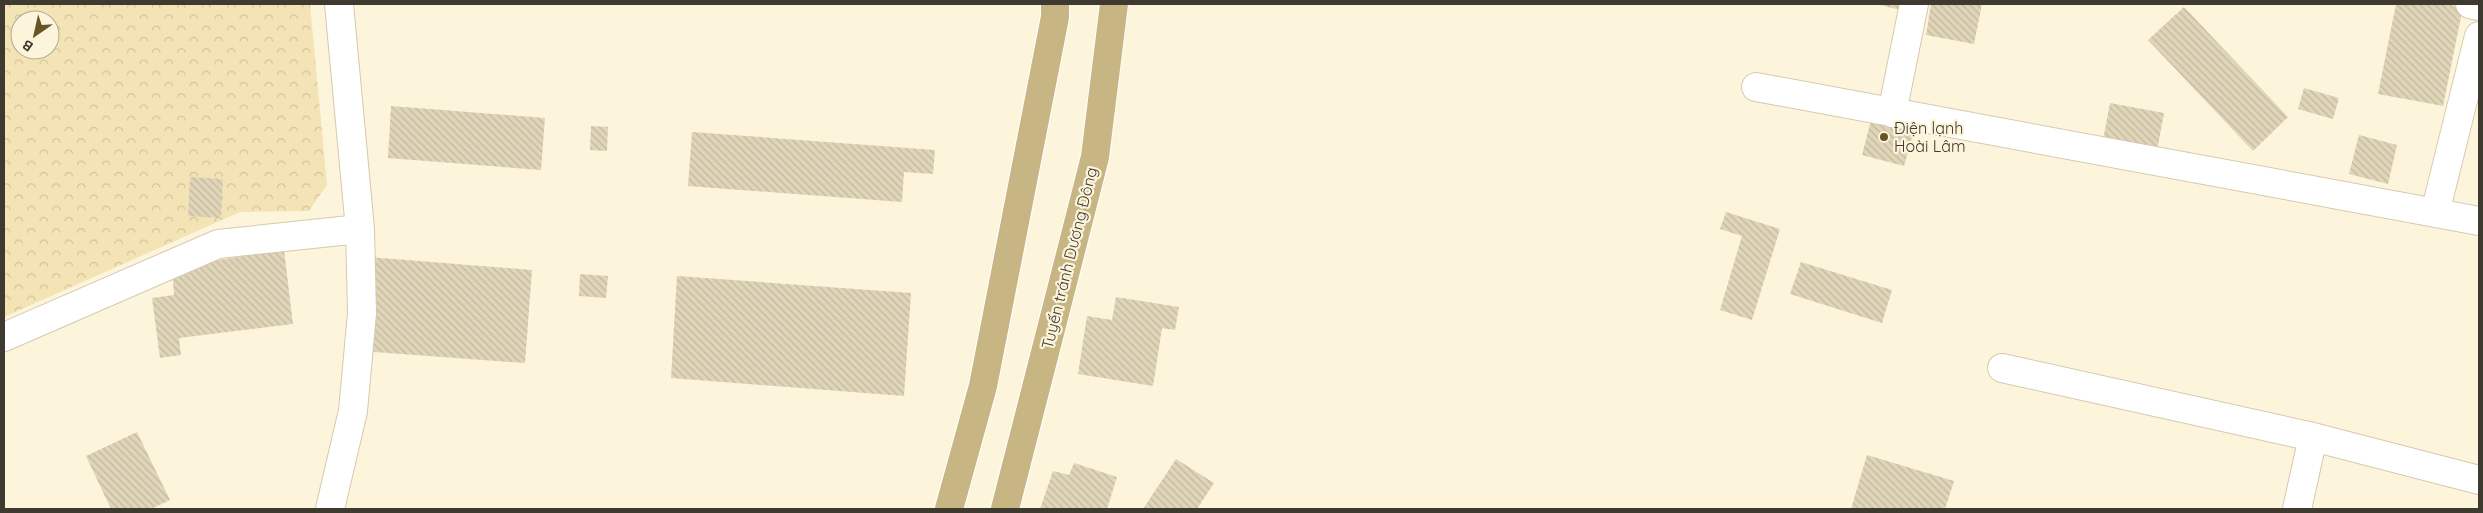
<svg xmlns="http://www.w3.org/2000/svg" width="2483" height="513" font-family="Quicksand,sans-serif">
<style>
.forest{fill:url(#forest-crowns);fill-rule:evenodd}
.building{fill:url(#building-back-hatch)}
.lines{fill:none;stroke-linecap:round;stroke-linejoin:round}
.minor-casing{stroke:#d5caad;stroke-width:30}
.primary-casing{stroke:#fff;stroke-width:30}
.minor{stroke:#fff;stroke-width:28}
.primary{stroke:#c7b584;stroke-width:28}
.poi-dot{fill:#675523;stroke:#fdf4dc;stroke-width:2}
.labels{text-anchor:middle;stroke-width:4.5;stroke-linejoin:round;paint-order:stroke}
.poi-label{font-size:16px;fill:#3f3a2f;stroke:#fdf4dc;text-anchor:start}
.street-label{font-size:16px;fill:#3f3a2f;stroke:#fdf4dc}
</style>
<defs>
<pattern id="forest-crowns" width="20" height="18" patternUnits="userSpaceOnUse" patternTransform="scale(1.25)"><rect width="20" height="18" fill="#f4e3b4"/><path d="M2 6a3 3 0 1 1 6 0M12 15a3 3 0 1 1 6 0" fill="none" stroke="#d2c49b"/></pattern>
<pattern id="building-back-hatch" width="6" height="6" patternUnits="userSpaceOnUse" patternTransform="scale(1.25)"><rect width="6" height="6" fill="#e0d5b8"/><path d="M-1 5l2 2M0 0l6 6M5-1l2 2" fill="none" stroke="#c1b89e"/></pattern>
</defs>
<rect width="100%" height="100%" fill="#fdf4dc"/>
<path class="forest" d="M4 4H310L327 185 309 211 240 212 4 317ZM20 20H50V50H20Z"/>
<path class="building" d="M1876 4H1906L1904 11Z
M1931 4H1982L1974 44 1926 35Z
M2396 4H2445L2463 7 2443 106 2378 94Z
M2184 7 2288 117 2253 151 2148 40Z
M2304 88 2339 98 2333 119 2298 109Z
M2110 103 2164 113 2157 151 2103 140Z
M391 106 545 118 541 170 388 158Z
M1872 116 1915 128 1904 166 1862 155Z
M591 126 608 127 607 151 590 150Z
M692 132 935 150 933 174 904 172 902 202 688 186Z
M2359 135 2397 145 2388 184 2349 174Z
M190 177 223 179 221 218 188 216Z
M1726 212 1780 229 1752 320 1720 310 1742 236 1720 229Z
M284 250 293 324 179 338 181 355 160 358 152 298 174 295 172 267Z
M368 257 532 270 525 363 361 351Z
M1801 262 1892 290 1882 323 1790 294Z
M580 274 608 276 606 298 579 296Z
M677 276 911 293 904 396 671 378Z
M1116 297 1179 307 1175 330 1162 328 1153 386 1078 374 1087 316 1112 320Z
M137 432 170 500 151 509H111L86 456Z
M1867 455 1954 481 1945 509H1851Z
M1176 459 1214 483 1197 509H1143Z
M1074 463 1117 477 1107 509H1040L1053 471 1069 475Z"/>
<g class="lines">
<g class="minor-casing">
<path id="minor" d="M2470 4 2479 6
M1756 87 2479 221
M1892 113 1914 4
M2435 213 2479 36
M4 337 218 244 360 229
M2002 368 2313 437 2297 509
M2313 437 2479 480
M330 509 353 411 362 313 360 229 339 4"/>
</g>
<g class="primary-casing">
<path id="primary" d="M949 509 983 386 1055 17V4
M1005 509 1095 157 1114 4"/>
</g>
<use href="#minor" class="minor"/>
<use href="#primary" class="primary"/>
</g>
<circle class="poi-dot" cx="1884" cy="137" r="5"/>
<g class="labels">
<g class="poi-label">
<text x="1894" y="134">Điện lạnh<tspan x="1894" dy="18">Hoài Lâm</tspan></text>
</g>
<g class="street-label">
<text transform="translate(1069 258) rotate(-76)" y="6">Tuyến tránh Dương Đông</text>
</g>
</g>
<rect width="2483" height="513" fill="none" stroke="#3f3a2f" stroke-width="10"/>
<g transform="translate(35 35) rotate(214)"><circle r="24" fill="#fdf4dc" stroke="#b1aa97"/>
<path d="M0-4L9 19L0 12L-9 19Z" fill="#675523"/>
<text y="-8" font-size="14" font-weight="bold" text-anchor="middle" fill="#3f3a2f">B</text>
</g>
</svg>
